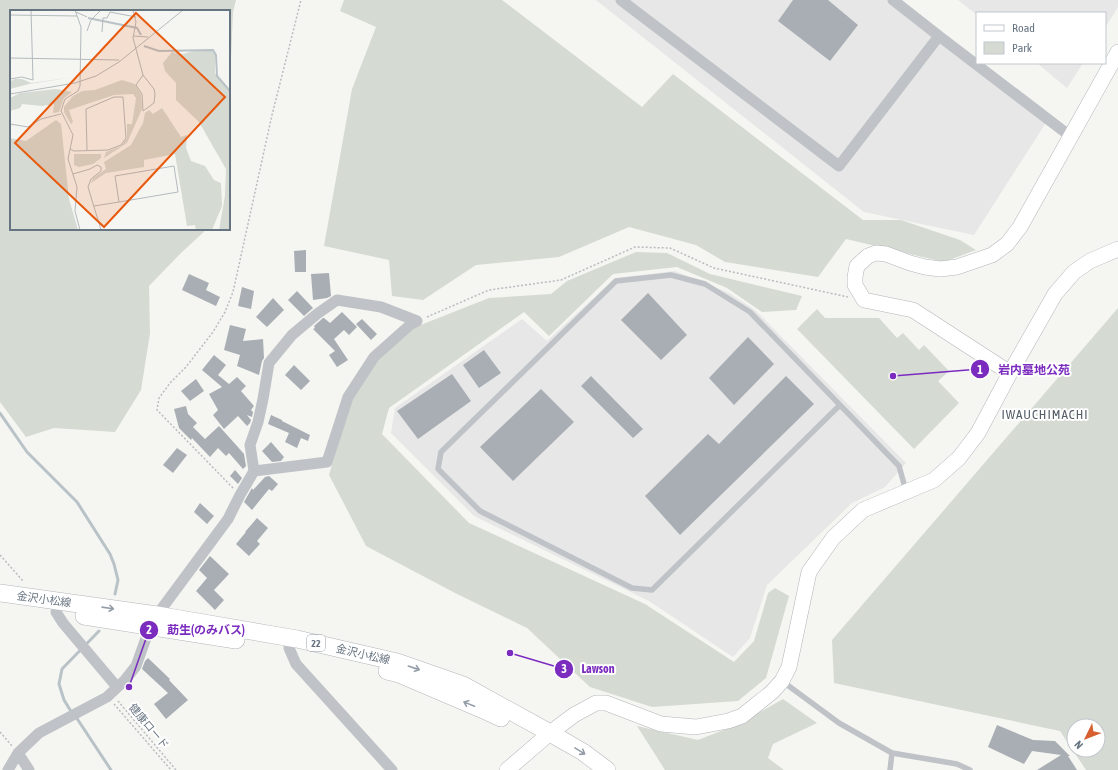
<svg xmlns="http://www.w3.org/2000/svg" width="1118" height="770" font-family="'Asap Condensed','Noto Sans JP',sans-serif">
<style>
.built{fill:#e6e7e6}
.green{fill:#d5dad2;fill-rule:evenodd}
.lines{fill:none;stroke-linecap:round;stroke-linejoin:round}
.stream{stroke:#b8c2c7;stroke-width:3}
.building{fill:#a8aeb4}
.secondary-casing{stroke:#b2b6bb;stroke-width:16}
.primary-casing{stroke:#b3b6ba;stroke-width:18}
.path{stroke:#b9bbbe;stroke-width:1.5;stroke-dasharray:2 2;stroke-linecap:butt}
.lane{stroke:#bfc2c6;stroke-width:5.5}
.street{stroke:#bfc2c6;stroke-width:11}
.secondary{stroke:#fff;stroke-width:15}
.primary{stroke:#fff;stroke-width:17}
.oneway{stroke:#959ea8}
.labels{text-anchor:middle;stroke-width:4;stroke-linejoin:round;paint-order:stroke}
.shield{fill:#fff;stroke:#959ea8;stroke-width:1}
.shield-label{font-size:10px;font-weight:bold;fill:#677482}
.street-label{font-size:11px;fill:#677482;stroke:#fff}
.quarter-label{font-size:13px;letter-spacing:1px;fill:#545e67;stroke:#fff}
.inset-river{fill:none;stroke:#b8c2c7;stroke-width:2}
.inset-road{fill:none;stroke:#b4babe;stroke-width:1}
.view{fill:#e8590c;fill-opacity:0.15;stroke:#e8590c;stroke-width:2}
.inset-edge{fill:none;stroke:#677482;stroke-width:2}
.leader{fill:none;stroke:#7b2cbf;stroke-width:1.5}
.callout-dot{fill:#7b2cbf;stroke:#fff;stroke-width:1.5}
.mark-label{font-size:12px;text-anchor:middle;font-weight:bold;fill:#fff}
.callout-label{font-size:12px;text-anchor:middle;font-weight:bold;fill:#7b2cbf;stroke:#fff;stroke-width:4;stroke-linejoin:round;paint-order:stroke}
</style>
<rect width="100%" height="100%" fill="#f5f6f2"/>
<path class="built" d="M596 0H897L1049 118 974 235 864 212Z
M958 0H1118V7L1105 28V13H977V15Z
M1037 63H1083L1067 88Z
M675 271 729 293 755 310 906 463 885 487 852 503 767 585 750 638 733 657 649 601 474 516 391 433 395 408 522 319 547 341 615 278Z"/>
<path class="green" d="M0 0H236L233 12 229 107V11H11V229H207L181 253 149 286 150 333 141 390 115 432 54 428 26 437 0 402Z
M344 0H502L642 107 673 74 863 220H901L960 240 976 250 944 262 846 239 818 277 725 262 696 245 629 227 559 257 476 265 423 300 392 296 389 260 324 246 352 89 376 27 340 11Z
M636 252 667 253 710 274 802 296 796 310 762 312 727 288 677 267 613 274 549 336 524 312 389 408 382 434 469 523 645 604 734 662 754 641 768 593 775 588 789 596 766 678 738 701 652 707 590 687 527 628 455 593 366 546 329 475 351 400 377 360 413 328 489 298 551 294 567 281Z
M1118 308V770H1086L1060 731 834 683 832 640ZM1074 726H1098V750H1074Z
M817 309 825 318H879L897 338 903 333 919 350 924 345 949 371 938 381 959 403 914 449 797 329Z
M783 699 817 723 773 744 768 758 784 770H665L637 726 698 740 739 724Z"/>
<g class="lines">
<path class="stream" d="M0 413 27 452 77 502 110 554 114 564 118 580 115 594
M72 713 64 700 59 684 62 669 99 631
M76 717 111 770"/>
</g>
<path class="building" d="M793 0H828L858 25 830 61 778 21Z
M306 250V272H295L294 251Z
M329 273 331 296 327 298 313 300 311 274Z
M189 274 209 283 206 290 220 297 216 306 182 290Z
M242 287 254 291 251 309 238 306Z
M297 291 313 308 304 316 288 300Z
M648 293 687 335 661 360 621 320Z
M273 298 284 310 267 327 256 317Z
M342 312 357 327 349 335 344 330 334 339 348 360 337 367 329 355 335 351 313 329 315 328 314 326 323 318H324L330 323Z
M362 319 377 334 371 340 356 324Z
M230 325 246 329 243 341 263 339 264 358 262 361 259 375 237 366 240 355 224 350Z
M748 337 774 364 734 405 709 378Z
M484 350 501 373 479 388 463 365Z
M214 355 226 365 218 375 229 384 237 377 246 386 241 391 254 406 251 410 253 412 252 417 247 415 251 420 250 423 247 426 238 416 224 429 213 415 218 410 209 394 222 387 202 370Z
M294 365 310 381 301 390 285 375Z
M452 374 471 401 418 439 397 411Z
M591 376 643 429 633 438 581 386Z
M786 376 814 404 680 535 645 496 708 434 719 444Z
M196 379 204 391 190 401 181 391Z
M541 389 574 422 513 481 480 447Z
M186 406 188 414 197 423 193 427 205 439 219 426 237 446 244 454 246 466 243 469 229 453 226 456 218 448 210 457 192 438 191 440 179 428 174 409Z
M271 415 282 420V421L310 435 308 441 301 438 297 448 285 442 289 433 268 424Z
M271 442 284 457 281 461 272 462 262 451Z
M177 448 187 455 173 473 163 465Z
M235 470 242 478 238 484 230 476Z
M269 476 278 484 272 491 269 489 252 510 244 502 252 488 253 490 265 477Z
M200 503 214 516 207 524 194 512Z
M257 518 268 528 257 541 260 544 249 556 236 544 246 532H245Z
M210 556 229 574 214 590 224 600 215 610 196 591 207 578 199 570Z
M148 658 170 679 169 680 188 700 166 719 154 704 168 693 142 669 145 661Z
M997 725 1033 740 1055 741 1070 756H1068L1077 770H1037L1061 755 1032 751 1024 764 988 747Z"/>
<g class="lines">
<g class="secondary-casing">
<path id="secondary" d="M1010 373 913 310 864 300 855 285V277L857 266 868 256 876 253 886 254 910 263 925 267 940 269 957 267 992 255 1007 244 1020 227 1118 52
M507 770 550 733 574 715 596 703H606L661 724 696 727 728 721 742 716 772 692 782 681 789 667 809 572 833 538 863 510 934 480 959 458 978 433 1010 373 1055 294 1074 272 1090 261 1118 249"/>
</g>
<g class="primary-casing">
<path id="primary" d="M0 593 157 615 297 639 397 662 463 685 550 733 583 752 607 770
M84 616 236 640
M387 671 399 674 488 712 501 718"/>
</g>
<path class="path" d="M427 317 489 290 561 280 635 247 670 248 714 268 848 297
M233 488 157 410 159 398 170 383 186 367 213 332 225 312 233 292 272 115 301 0
M0 555 24 582
M118 701 176 770
M114 704 171 770
M0 732 12 746"/>
<path class="lane" d="M840 405 652 590 632 588 480 511 438 469 441 452 616 281 671 275 705 284 750 312 899 466 906 491
M782 681 839 723 892 753 957 764 970 770
M890 770 892 753"/>
<path class="street" d="M621 0 839 166 939 36 893 0
M939 36 1070 136
M254 471 250 445 258 422 263 399 269 363 292 335 317 314 337 300 381 307 417 321
M56 612 63 623 117 687
M289 648 296 664 392 770
M18 753 29 770
M8 770 18 753 39 733 107 697 125 680 136 666 150 627 157 615 228 519 240 495 254 471 327 462 348 397 374 357 411 324 417 321"/>
<use href="#secondary" class="secondary"/>
<use href="#primary" class="primary"/>
</g>
<defs><path id="oneway-shaft" d="M-6 0H5M1.5-3L5.5 0L1.5 3" fill="none" stroke-width="1.6" stroke-linecap="round" stroke-linejoin="round"/></defs>
<g class="oneway">
<use href="#oneway-shaft" transform="translate(108 608) rotate(8)"/>
<use href="#oneway-shaft" transform="translate(414 668) rotate(19)"/>
<use href="#oneway-shaft" transform="translate(469 704) rotate(-158)"/>
<use href="#oneway-shaft" transform="translate(580 751) rotate(32)"/>
</g>
<g class="labels">
<rect class="shield" x="307" y="635" width="18" height="16" rx="3"/>
<g class="shield-label">
<text x="316" y="647">22</text>
</g>
<g class="street-label">
<text transform="translate(44 599) rotate(8)" y="4">金沢小松線</text>
<text transform="translate(363 654) rotate(13)" y="4">金沢小松線</text>
<text transform="translate(149 726) rotate(50)" y="4">健康ロード</text>
</g>
<g class="quarter-label">
<text x="1045" y="419">IWAUCHIMACHI</text>
</g>
</g>
<g transform="translate(10 10)">
<rect width="220" height="220" fill="#f5f6f2"/>
<path d="M187 40H201L205 44V63L220 82V220H209L215 186 216 159 189 112 166 90V73L155 61 153 53 162 42 173 44ZM65 67 19 74 0 79 1 71 5 69H12L21 73ZM112 70 125 74 131 84 132 99 117 133 94 148 96 142 111 136 117 128V114H122L126 88 123 84 104 85 59 100 63 112 61 114 54 102V97L63 86 72 81 85 80ZM46 79 62 82 54 88 49 102 43 103 44 94 32 96 12 94 10 98 0 101V88L10 83ZM152 98 171 127 177 125 176 138 181 151 195 156 204 170 211 173 212 196 202 220H186L185 215 177 216 165 144 134 150V157L96 163 81 173 83 168 96 159 94 152 121 135 133 113 135 103 139 100 143 104ZM46 110 51 114 59 189 68 220H0V128L16 131ZM64 144H91V148L83 154 69 157 64 155Z" fill="#d5dad2"/>
<path class="inset-river" d="M78 8 127 18 131 25M134 36 149 41 203 40 206 45 207 66 220 81"/>
<path class="inset-road" d="M65 0 71 17 70 76 68 81 55 89 51 101 63 125 58 149 67 177 65 201 70 220M123 0 126 12 123 28 133 65 126 75 132 84 133 101 144 93 145 84 144 79 133 65M66 2 77 7M0 5 67 6M77 21 81 10 91 0M92 22 93 8H97L100 2 126 7M123 26 138 27M0 48 109 50M0 69 12 67 23 70 21 0M0 84 65 73 86 66 109 52 173 0M0 114 18 117 31 109 51 104M60 139 64 141 98 140 111 135 116 128 113 87H104L76 99 77 140M164 156 168 182 109 192 105 166ZM63 164 80 159 87 155 91 157V161L81 169 78 177 91 220M84 196 109 192"/>
<path class="view" d="M126 3 215 87 94 217 5 133Z"/>
<rect width="220" height="220" class="inset-edge"/>
</g>
<path class="leader" d="M893 376L980 369M129 687L149 630M510 653L564 669"/>
<g class="callout-dot">
<circle cx="893" cy="376" r="4"/>
<circle cx="129" cy="687" r="4"/>
<circle cx="510" cy="653" r="4"/>
<circle cx="980" cy="369" r="10"/>
<circle cx="149" cy="630" r="10"/>
<circle cx="564" cy="669" r="10"/>
</g>
<g class="mark-label">
<text x="980" y="374">1</text>
<text x="149" y="634">2</text>
<text x="564" y="673">3</text>
</g>
<g class="callout-label">
<text x="1034" y="374">岩内墓地公苑</text>
<text x="206" y="634">莇生(のみバス)</text>
<text x="598" y="673">Lawson</text>
</g>
<rect x="976" y="12" width="130" height="52" fill="#ffffff" stroke="#c2c7cd"/>
<rect x="984" y="25" width="20" height="6" fill="#ffffff" stroke="#c2c7cd"/>
<text x="1012" y="32" font-size="12" fill="#677482">Road</text>
<rect x="984" y="42" width="20" height="12" fill="#d5dad2" stroke="#c2c7cd"/>
<text x="1012" y="52" font-size="12" fill="#677482">Park</text>
<g transform="translate(1086 738) rotate(227)"><circle r="19" fill="#ffffff" stroke="#c2c7cd"/>
<path d="M0-3L7 15L0 10L-7 15Z" fill="#d76031"/>
<text y="-6" font-size="11" font-weight="bold" text-anchor="middle" fill="#677482">N</text>
</g>
</svg>
